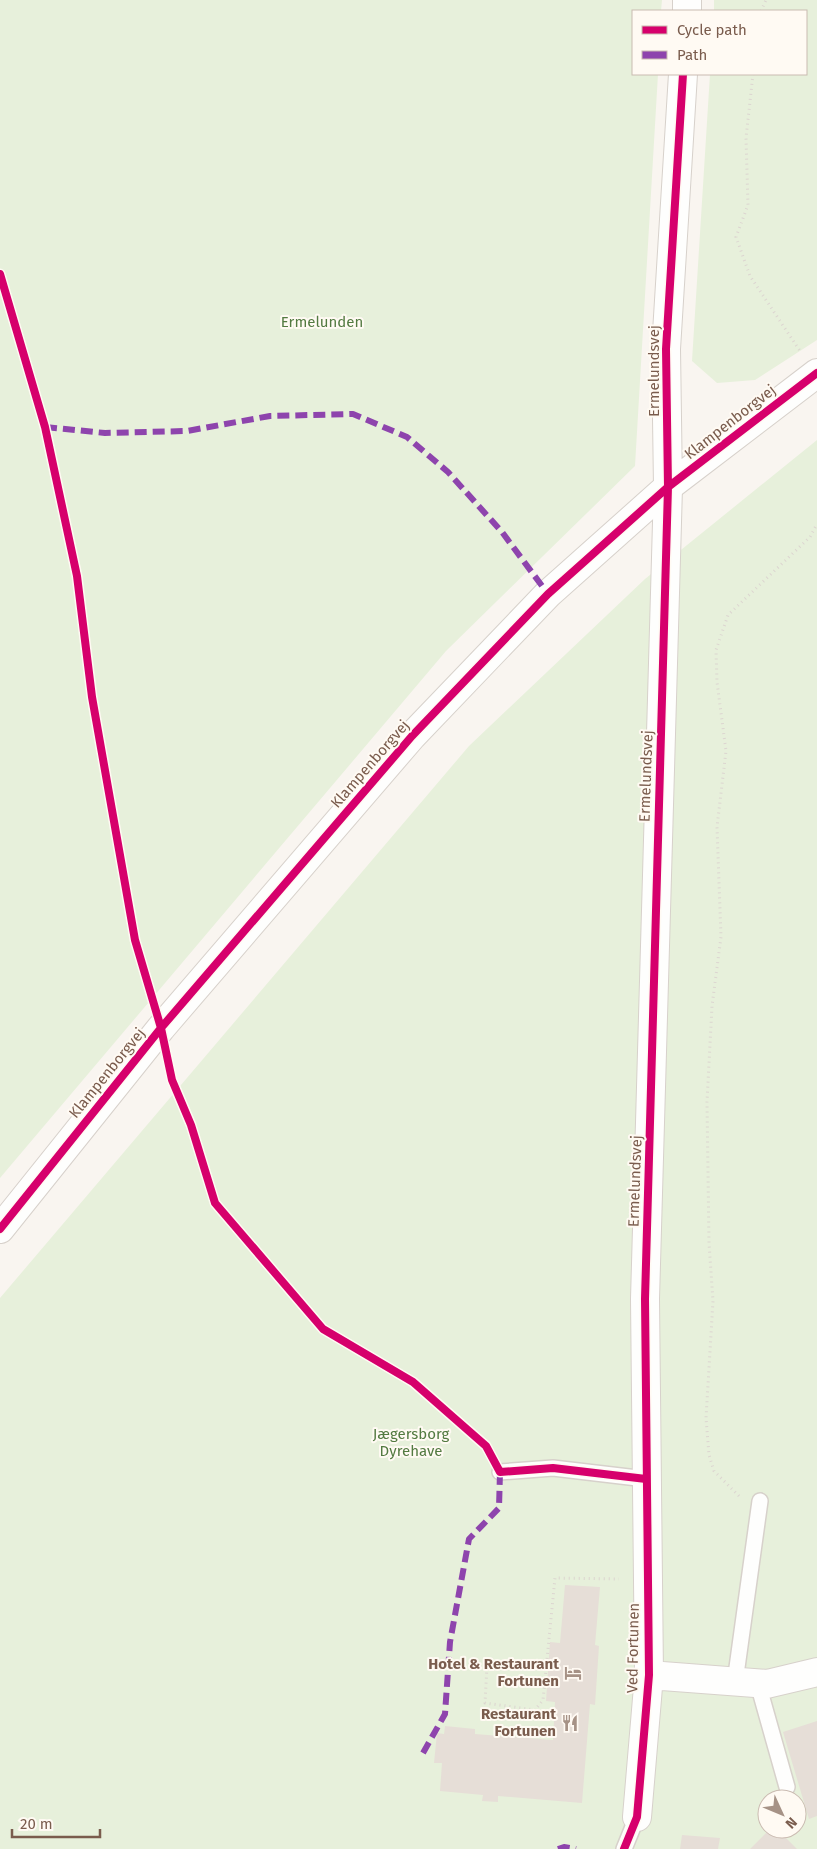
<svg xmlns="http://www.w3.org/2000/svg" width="817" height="1849" font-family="'Fira Sans',sans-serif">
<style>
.green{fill:#e7f0db;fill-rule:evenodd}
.building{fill:#e6ded7}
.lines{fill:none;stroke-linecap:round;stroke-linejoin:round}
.service-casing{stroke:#d7d1cb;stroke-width:18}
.minor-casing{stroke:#d7d1cb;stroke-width:30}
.tertiary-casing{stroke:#d7d1cb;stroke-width:30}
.path{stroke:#dcd5d0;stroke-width:3;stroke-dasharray:1 4;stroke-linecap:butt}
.service{stroke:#fefefd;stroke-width:15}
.minor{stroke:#fefefd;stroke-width:28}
.tertiary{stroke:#fefefd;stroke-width:28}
.quiet{stroke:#8e44ad;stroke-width:6;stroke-dasharray:12 6;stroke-linecap:butt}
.cycleway-casing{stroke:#fffaf3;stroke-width:11}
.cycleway{stroke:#d6006c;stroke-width:8}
.labels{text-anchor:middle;stroke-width:4;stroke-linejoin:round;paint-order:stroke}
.park-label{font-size:15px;fill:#537a41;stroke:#fffaf3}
.street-label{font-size:15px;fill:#7a5c4d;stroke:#fffaf3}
.poi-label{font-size:15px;font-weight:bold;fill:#7a5c4d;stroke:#fffaf3;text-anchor:end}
</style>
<rect width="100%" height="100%" fill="#f9f5f0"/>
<path class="green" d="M0 0H662L661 11H633V74H658L635 466 446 651 0 1178Z
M714 0H817V340L755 380 717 383 692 361 710 74H806V11H714Z
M817 440V1849H0V1298L469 746 645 579ZM767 1799H797V1829H767Z"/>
<path class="building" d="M565 1585 600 1587 595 1645 599 1646 595 1705 590 1704 582 1803 498 1796V1802L482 1801 483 1795 440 1791 442 1763H434L437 1733 444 1734 445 1726 475 1729V1734L553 1740 555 1702 546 1701 550 1642 560 1643Z
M817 1721V1816L809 1819 783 1732Z
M770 1829H777L797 1849H750Z
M682 1835 720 1838 718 1849H680Z"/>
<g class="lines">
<g class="service-casing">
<path id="service" d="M500 1472 553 1468 646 1479
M735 1682 760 1501
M758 1684 787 1787
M624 1849 637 1817"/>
</g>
<g class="minor-casing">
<path id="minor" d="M649 1675 767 1684 817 1672
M637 1817 649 1675 645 1299 668 487"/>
</g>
<g class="tertiary-casing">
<path id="tertiary" d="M687 11V0
M668 487 666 349 683 74
M0 1229 161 1028 412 736 548 594 668 487 817 373"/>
</g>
<path class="path" d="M761 11 766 0
M753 74 746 138 748 205 736 237 750 276 800 351
M739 1496 714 1471 709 1455 706 1418 713 1301 709 1243 707 1102 712 1006 721 937 717 827 726 751 717 682 716 650 728 615 810 537 817 524
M449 1661 487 1666 485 1703 535 1710 543 1700 555 1578 619 1579"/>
<use href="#service" class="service"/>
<use href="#minor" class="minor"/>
<use href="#tertiary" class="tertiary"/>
<path class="quiet" d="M45 427 105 433 187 431 270 416 353 414 407 437 448 472 502 532 548 594
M423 1753 445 1714 450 1642 469 1539 499 1508 500 1472 499 1469
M558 1849 564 1847 576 1849"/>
<g class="cycleway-casing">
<path id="cycleway" d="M0 274 45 427 77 576 92 697 135 940 161 1028 172 1080 191 1125 215 1203 323 1329 413 1382 486 1446 500 1472 553 1468 646 1479
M0 1229 161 1028 412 736 548 594 668 487 817 373
M624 1849 637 1817 649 1675 645 1299 668 487 666 349 683 74"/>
</g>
<use href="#cycleway" class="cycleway"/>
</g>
<defs>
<g id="hotel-bare" transform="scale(1.35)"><path d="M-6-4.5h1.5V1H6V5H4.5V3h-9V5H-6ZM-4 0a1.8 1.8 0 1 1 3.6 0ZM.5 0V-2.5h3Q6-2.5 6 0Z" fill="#a69286" stroke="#fffaf3" stroke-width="2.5" paint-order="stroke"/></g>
<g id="restaurant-bare" transform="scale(1.35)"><path d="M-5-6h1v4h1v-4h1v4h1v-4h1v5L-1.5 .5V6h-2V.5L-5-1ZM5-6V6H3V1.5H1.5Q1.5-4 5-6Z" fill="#a69286" stroke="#fffaf3" stroke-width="2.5" paint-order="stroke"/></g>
</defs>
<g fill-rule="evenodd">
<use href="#hotel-bare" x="573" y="1673"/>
<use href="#restaurant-bare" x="570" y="1723"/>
</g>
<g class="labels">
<g class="park-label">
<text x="322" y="327">Ermelunden</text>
<text x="411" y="1439">Jægersborg<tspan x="411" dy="17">Dyrehave</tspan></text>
</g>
<g class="street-label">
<text transform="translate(654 371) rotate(-90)" y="5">Ermelundsvej</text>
<text transform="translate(730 422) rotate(-38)" y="5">Klampenborgvej</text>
<text transform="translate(370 764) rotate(-49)" y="5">Klampenborgvej</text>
<text transform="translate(646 776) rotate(-88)" y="5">Ermelundsvej</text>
<text transform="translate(107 1073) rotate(-51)" y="5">Klampenborgvej</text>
<text transform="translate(635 1181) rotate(-88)" y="5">Ermelundsvej</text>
<text transform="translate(633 1648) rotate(-89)" y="5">Ved Fortunen</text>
</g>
<g class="poi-label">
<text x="559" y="1669">Hotel &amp; Restaurant<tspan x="559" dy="17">Fortunen</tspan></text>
<text x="556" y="1719">Restaurant<tspan x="556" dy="17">Fortunen</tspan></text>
</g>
</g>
<rect x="632" y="10" width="175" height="65" fill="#fffaf3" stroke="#cabbb1"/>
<rect x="642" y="26" width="25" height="8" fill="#d6006c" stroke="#cabbb1"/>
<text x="677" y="35" font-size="15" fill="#7a5c4d">Cycle path</text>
<rect x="642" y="51" width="25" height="8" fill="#8e44ad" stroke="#cabbb1"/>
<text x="677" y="60" font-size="15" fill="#7a5c4d">Path</text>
<g transform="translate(782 1814) rotate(134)"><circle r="24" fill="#fffaf3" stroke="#cabbb1"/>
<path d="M0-4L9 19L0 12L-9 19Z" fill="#a69286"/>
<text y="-8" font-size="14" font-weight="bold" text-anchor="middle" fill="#7a5c4d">N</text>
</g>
<path d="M12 1829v8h88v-8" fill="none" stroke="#7a5c4d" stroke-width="2.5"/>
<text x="20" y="1829" font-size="15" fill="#7a5c4d" stroke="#fffaf3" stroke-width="4" paint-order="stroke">20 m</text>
</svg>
